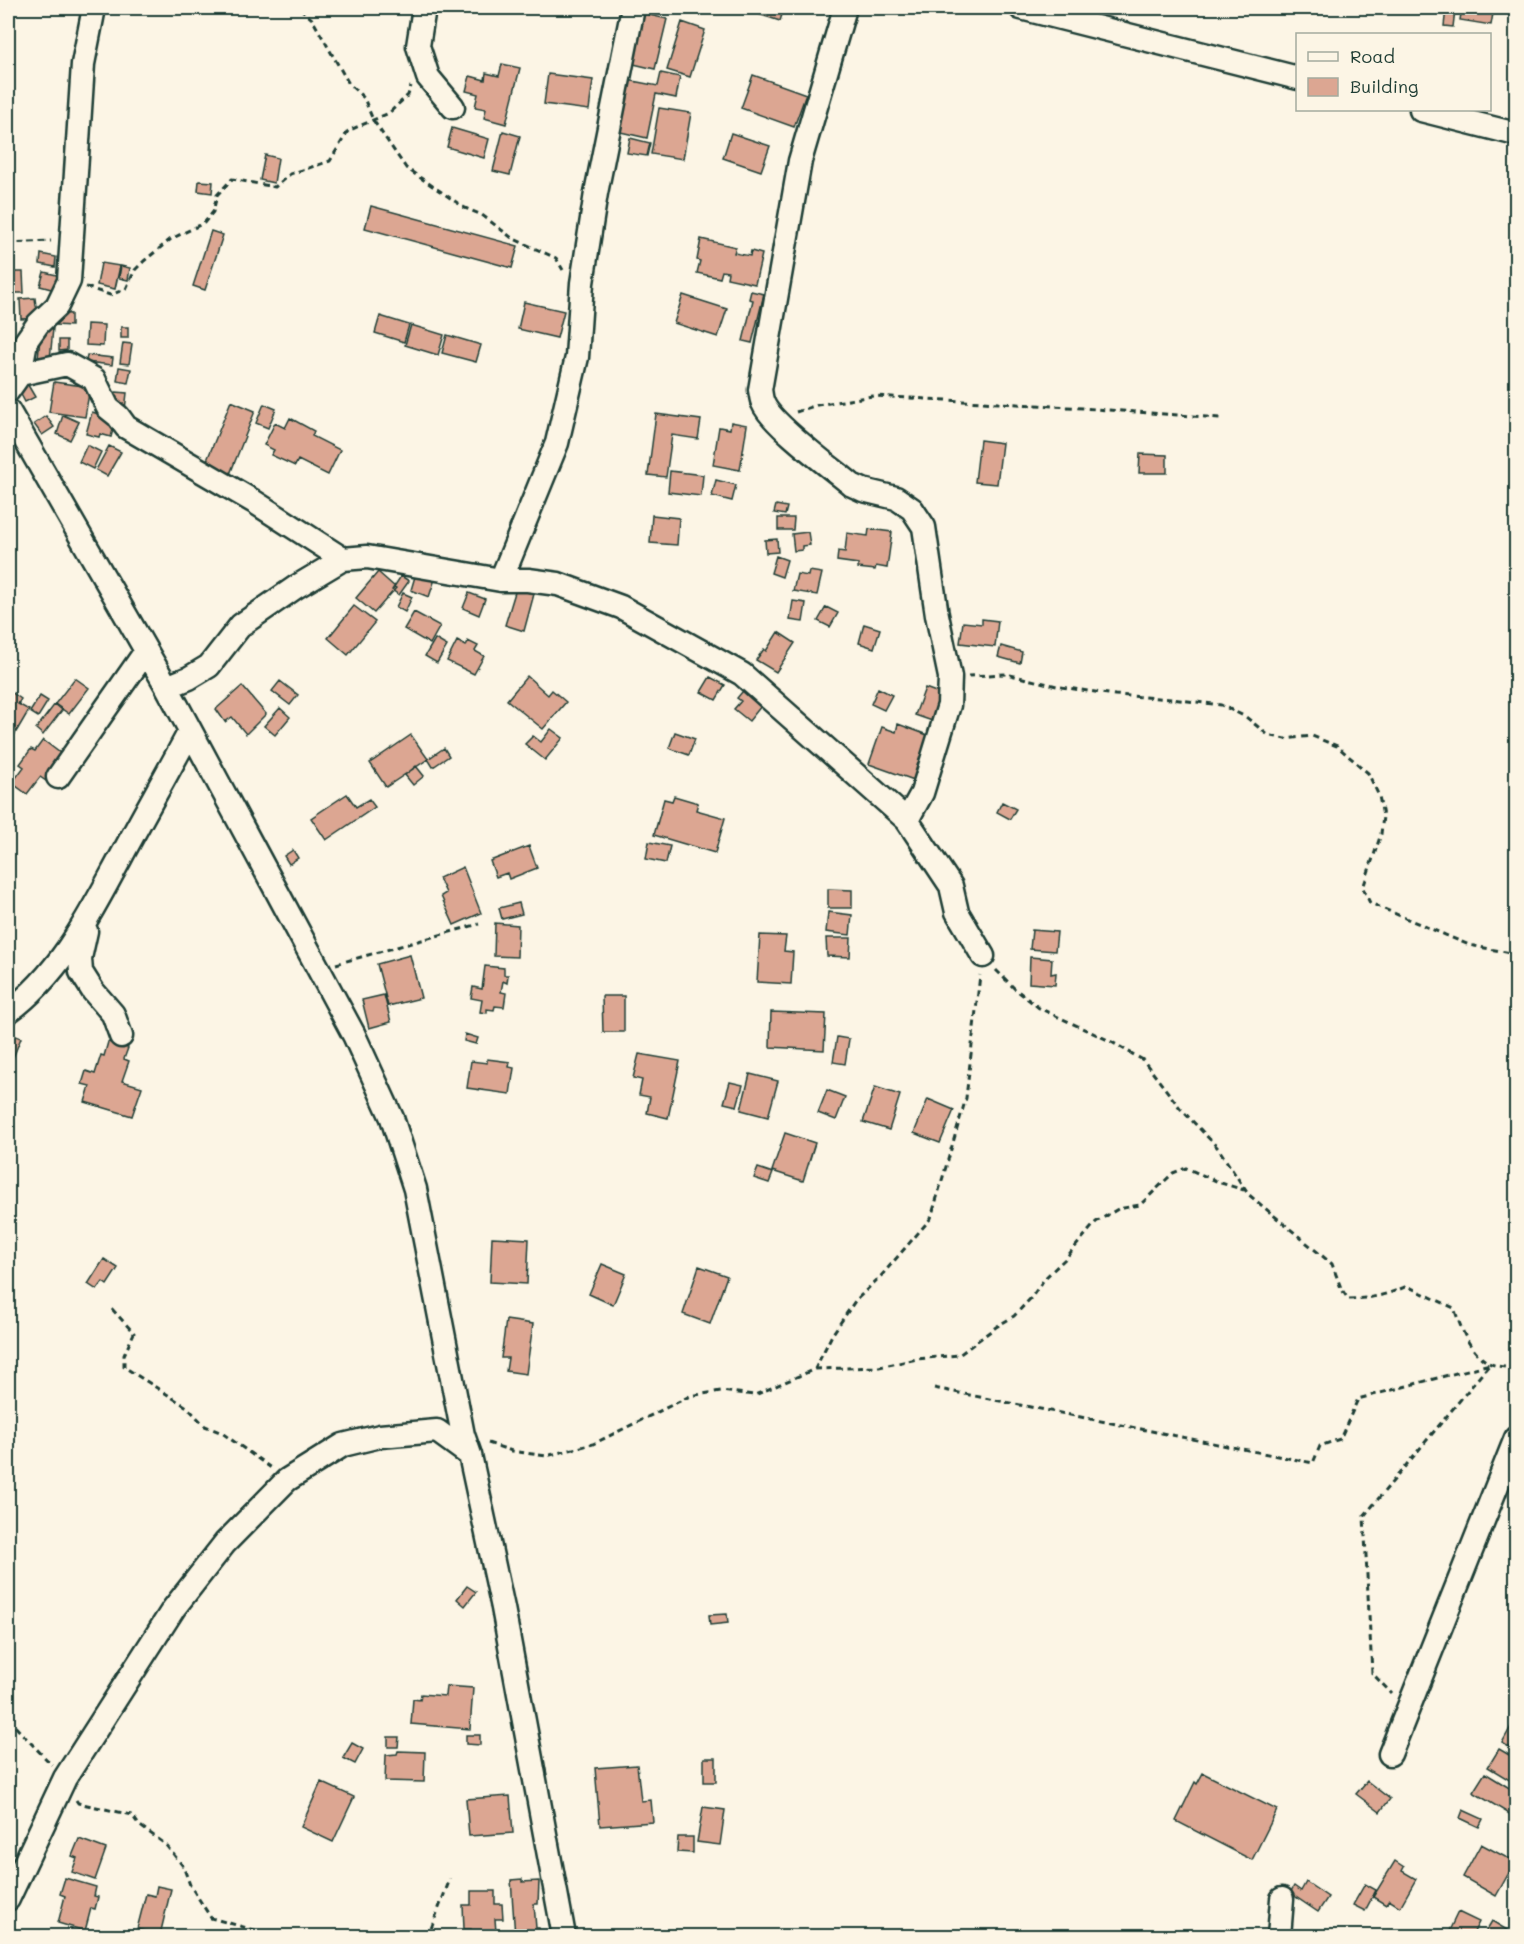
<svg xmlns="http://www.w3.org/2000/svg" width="1524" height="1944" font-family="Mali,sans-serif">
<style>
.building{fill:#dca692;stroke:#1f3d34;stroke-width:1.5}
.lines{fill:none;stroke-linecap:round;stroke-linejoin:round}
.minor-casing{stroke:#1f3d34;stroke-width:27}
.path{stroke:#1f3d34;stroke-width:3;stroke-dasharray:6 4.5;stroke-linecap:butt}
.minor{stroke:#fcf5e5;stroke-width:22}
</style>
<rect width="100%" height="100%" fill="#fcf5e5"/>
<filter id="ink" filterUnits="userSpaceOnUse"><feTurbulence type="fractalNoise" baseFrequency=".0167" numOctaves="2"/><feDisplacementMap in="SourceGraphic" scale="12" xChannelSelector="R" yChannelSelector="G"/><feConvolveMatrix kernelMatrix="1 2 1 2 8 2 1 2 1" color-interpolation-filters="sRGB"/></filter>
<g filter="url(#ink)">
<path class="building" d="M747 8H784L780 21 746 10Z
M1462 8H1494L1491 25 1460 20Z
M1446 9 1455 10 1453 27 1444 26Z
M637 12 667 19 655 69 625 62Z
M682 22 705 30 690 77 667 70Z
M502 64 520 68 506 124 484 118 486 109 475 107 478 94 466 91 470 76 485 80 486 73 499 76Z
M661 73 680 77 676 98 656 94 647 138 616 131 627 80 658 86Z
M548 74 593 80 589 110 544 104Z
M753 75 806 94 794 127 741 108Z
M659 108 691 113 683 159 651 154Z
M452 128 489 139 484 158 447 147Z
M503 131 520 136 510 175 493 171Z
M731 133 770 146 761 171 723 158Z
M630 138 650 143 647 156 627 153Z
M265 155 278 158 274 183 260 180Z
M199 181 213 182 212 193 198 191Z
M371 206 518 246 512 268 365 228Z
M211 231 223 235 205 290 193 286Z
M701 239 736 247 734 253 750 256 751 251 762 254 755 284 727 278 728 272 722 271 720 278 697 273 700 261 697 260Z
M41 254 56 257 55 267 40 264Z
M101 263 120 266 115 289 97 285Z
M121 266 130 268 128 280 119 278Z
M8 272H23L24 293H8Z
M44 272 61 276 55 290 40 286Z
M751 291 764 294 752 343 743 341 753 300 749 299Z
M683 295 727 309 718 337 674 323Z
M35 298 36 306H39L40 318 21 319 20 299Z
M524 302 564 311 557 338 518 329Z
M57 313 71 314V326L56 325Z
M380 316 409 325 404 342 375 333Z
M87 324 104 325 103 346 86 345Z
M411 325 444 335 438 355 405 345Z
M41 327 53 328 50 360 38 359Z
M121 327H128V338H121Z
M447 335 481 345 476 362 442 353Z
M59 340H67V350L59 351Z
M123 343 132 344 129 364 120 363Z
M87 355 113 358 112 365 86 362Z
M119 367 131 369 128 383 117 381Z
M25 380 35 397 25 402 16 385Z
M54 382 90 387 85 417 49 412Z
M116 392 127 393 125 410 114 409Z
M231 401 255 411 230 474 205 465Z
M264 404 276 409 268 428 256 423Z
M92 412 116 419 111 437 100 434 99 437 86 434Z
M656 414 701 420 698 439 672 435 666 477 648 475Z
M63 415 79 422 70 440 57 434Z
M46 416 54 427 42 435 34 424Z
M290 418 314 431 312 436 340 450 328 475 298 460 295 466 271 455 274 450 264 445 275 423 285 428Z
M731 422 747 425 740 470 713 465 719 427 730 429Z
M980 440 1002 443 997 484 975 482Z
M87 445 101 452 93 469 79 462Z
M109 446 121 452 107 476 96 470Z
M1140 454 1167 455V473H1139Z
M670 471 703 475 701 496 668 492Z
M716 480 736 485 732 501 712 496Z
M776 505 787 507 785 515 774 513Z
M652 515 679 518 677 545 650 543Z
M778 518H794L793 530H778Z
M869 529 892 532 887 568 876 566 875 570 858 568V564L837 561 838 551 845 552 847 533 868 536Z
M808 532 810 545 802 546V550L794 551 792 534Z
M777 539 778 552 766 553 765 540Z
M776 556 787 560 782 577 771 573Z
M809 571 822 573 817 595 793 591 797 574 808 576Z
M378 572 396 588 374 613 356 598Z
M416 573 435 579 429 597 411 590Z
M401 576 409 581 399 595 392 590Z
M516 589 534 594 524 631 505 625Z
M403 593 412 597 405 612 396 607Z
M403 593 412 597 405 612 396 607Z
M469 593 485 599 479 615 463 608Z
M793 601 806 603 803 622 790 620Z
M354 606 375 622 348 655 328 638Z
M826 607 838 613 830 627 818 621Z
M414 612 440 626 430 644 404 629Z
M982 619 998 621 995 647 960 643 963 622 982 624Z
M864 624 880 629 874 648 859 643Z
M778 632 795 643 776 672 756 660 764 649 766 651Z
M435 639 447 646 437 663 425 656Z
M457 641 466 646 468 641 478 646 475 651 484 656 474 674 447 661Z
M1001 646 1022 652 1020 663 998 657Z
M527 676 548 695 552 690 566 702 543 729 507 700Z
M710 677 725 685 716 700 701 692Z
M75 678 89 688 69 714 55 704Z
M280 681 298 695 290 705 272 691Z
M242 686 266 714 246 734 232 717 225 722 216 709Z
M747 686 766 700 749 721 734 709 741 701 737 698Z
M878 688 892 695 884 710 871 704Z
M925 688 947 696 938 723 915 715Z
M11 692 21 699 18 704 29 710 9 744 8 697Z
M40 696 48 701 38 717 30 712Z
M55 704 62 710 43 735 36 729Z
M280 708 290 717 275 735 264 726Z
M898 724 930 736 914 780 869 764 882 727 896 732Z
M551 729 563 738 545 760 525 744 533 736 541 742Z
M675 732 695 739 689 755 669 748Z
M411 735 428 759 386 787 370 763Z
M43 740 64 756 46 781 40 777 27 794 12 783 24 767 20 764 31 749 35 751Z
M444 748 449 756 433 767 428 759Z
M416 766 424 776 413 785 405 775Z
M347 794 356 807 369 799 375 807 326 840 311 818Z
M674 796 698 803 696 810 725 818 715 853 654 835 664 799 672 801Z
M1002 802 1016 809 1010 819 997 812Z
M649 842 670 846 666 863 646 859Z
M529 846 537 868 509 879 507 873 496 877 490 861Z
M293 850 298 858 289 864 284 856Z
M463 867 481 913 454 925 441 896 446 893 439 878Z
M828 889 852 890V908H828Z
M519 903 522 914 502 919 499 908Z
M828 912 852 915 850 935 826 932Z
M495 923 518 925 517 957 494 956Z
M1032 930 1057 932 1055 951 1030 949Z
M760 935 786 936 784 951 793 952 791 984 757 982Z
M826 938H851L850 957 827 956Z
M410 955 421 998 388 1006 377 964Z
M1030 957 1052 959 1051 974 1056 973 1055 985 1029 983Z
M485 966 504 968V975H508L507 983 503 981 501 992 506 993 504 1007 495 1006 494 1010 487 1009V1013L480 1012 482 1000 471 998 473 987 482 989Z
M384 995 391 1022 369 1028 362 1000Z
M602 996H624V1032H603Z
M771 1012 826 1014 824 1050 770 1047Z
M8 1033 21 1038 8 1070Z
M465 1034 478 1038 476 1044 464 1041Z
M837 1037 849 1039 845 1064 833 1062Z
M108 1042 128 1048 124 1059 129 1061 122 1081 142 1087 132 1116 85 1102 90 1086 82 1084 86 1071 95 1074 101 1055 104 1056Z
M639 1054 680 1061 668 1118 647 1113 650 1097 639 1095 642 1080 633 1078Z
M487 1059 510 1062 509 1067 514 1068 510 1094 467 1088 471 1061 487 1063Z
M750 1074 778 1081 768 1117 741 1110Z
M730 1082 743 1085 737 1106 724 1103Z
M875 1087 900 1095 889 1130 863 1122Z
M827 1090 845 1097 836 1120 818 1113Z
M928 1099 954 1110 940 1143 914 1133Z
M785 1133 815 1143 803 1181 772 1171Z
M758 1168 773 1173 769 1183 754 1178Z
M492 1237 529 1239 527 1284 490 1282Z
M104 1259 118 1268 107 1285 103 1282 97 1290 88 1284Z
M602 1264 626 1274 613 1305 589 1294Z
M699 1266 727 1276 710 1324 683 1314Z
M506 1320 533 1324 526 1374 506 1371 508 1358H501Z
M467 1586 476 1592 465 1606 457 1599Z
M727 1614 728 1623 710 1625 709 1615Z
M446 1686 473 1688 470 1729 411 1724 413 1699 420 1700 421 1694 445 1696Z
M1513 1723 1516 1725V1751L1502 1743Z
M466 1735H480V1745L466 1744Z
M388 1737H399L398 1747H388Z
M352 1743 363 1749 355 1764 343 1758Z
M1499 1749 1516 1759V1784L1488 1767Z
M398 1751 425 1752 424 1782 385 1781 386 1755 397 1754Z
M704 1758H716V1782H704Z
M637 1765 641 1801 651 1800 653 1822 600 1826 595 1768Z
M1203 1773 1277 1810 1252 1860 1176 1821 1195 1782 1197 1784Z
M1485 1773 1516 1792V1818L1473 1792Z
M1367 1781 1390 1799 1380 1812 1356 1794Z
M321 1782 354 1797 333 1842 301 1827Z
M510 1796 513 1833 469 1836 466 1799Z
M703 1807 725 1810 720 1845 697 1842Z
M1463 1810 1483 1819 1479 1827 1460 1818Z
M678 1837H693V1853L677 1852Z
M79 1839 106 1849 95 1880 72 1872 77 1858 72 1856Z
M1481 1844 1515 1862 1496 1896 1463 1877Z
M1395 1861 1404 1867 1402 1871 1416 1879 1400 1907 1389 1900 1386 1905 1373 1897Z
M65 1878 96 1887 94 1896 98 1897 95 1909 91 1908 85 1931 58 1923 65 1896 60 1894Z
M522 1879V1882L539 1881 538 1904H534L536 1928H539L540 1936H515L511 1880Z
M1306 1882 1328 1897 1318 1912 1290 1893 1294 1886 1301 1891Z
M1365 1884 1376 1890 1365 1911 1353 1905Z
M157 1886 171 1889 160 1935 137 1929 146 1894 155 1896Z
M471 1891H495V1904H502L503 1919H495L496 1932H500V1936H471V1929H464L463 1905H471Z
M1458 1912 1479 1922 1472 1936 1447 1935Z
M1492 1921 1507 1930 1504 1936H1483Z"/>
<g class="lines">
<g class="minor-casing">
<path id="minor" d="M424 8 418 46 428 77 453 107
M845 8 800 161 760 390C761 394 761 399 763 403 771 424 833 469 852 485L863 490 896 498 912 509 924 527 937 615 950 677 949 705 922 793 907 820 951 886 957 912 983 956
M1021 8 1298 78
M1421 110 1516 134
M20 374 26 341 38 324 57 306 69 281 83 64 94 8
M8 391 20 374 67 364 94 379 108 408 118 416 126 427 253 501 343 559
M8 410 167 687 354 1035 392 1118 415 1189 463 1435 470 1455 503 1608 564 1936
M501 580 557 443 577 357 582 283 596 193 633 8
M167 687 189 678 209 666 241 625 296 587 343 559 367 557 501 580H528L558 584 621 607 742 674 907 820
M58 777 146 651
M86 931 80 958 81 972 93 991 113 1014 121 1036
M8 1012C61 973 89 916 120 859 143 816 167 774 190 731
M1390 1754 1516 1438
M8 1899 65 1778 174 1608 225 1543 287 1480 343 1445 380 1436 437 1431 470 1455
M1279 1936 1282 1899"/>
</g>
<path class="path" d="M300 8 312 19 349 84 364 98 373 120 406 168 465 208 482 215 512 238 556 258 563 270
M8 243 51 241
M86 287 110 295 126 289 135 270 144 261 171 239 204 223 213 212 217 195 232 179 275 187 290 174 330 161 348 131 389 113 408 95 411 86
M796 412 817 405 873 396 1054 406 1220 418
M968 676 1006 674 1061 687 1115 695 1172 699 1221 705 1246 717 1268 735 1285 739 1312 736 1337 746 1368 773 1379 796 1383 816 1381 834 1363 888 1370 903 1469 945 1516 954
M336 964 479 924
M996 970 1014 988 1039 1008 1110 1041 1143 1060 1180 1108 1218 1148 1248 1194 1332 1264 1341 1288 1348 1299C1370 1299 1387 1295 1407 1286L1454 1308C1461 1328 1469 1352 1489 1363 1496 1367 1508 1367 1516 1368
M112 1309 134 1333 124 1355V1367L187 1407 205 1426 222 1433 271 1468
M815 1369 879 1367 917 1359 959 1355 996 1327 1014 1316 1031 1298 1045 1278 1065 1259 1096 1222 1118 1209 1140 1205 1173 1173 1186 1168 1221 1183 1244 1190
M934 1388 1313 1463 1320 1446 1340 1439 1358 1399 1490 1364 1364 1516 1372 1673 1392 1694
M488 1443 512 1451 546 1456 593 1444 690 1396 721 1391 755 1395 815 1369 832 1335 855 1301 881 1276 931 1218 966 1098 980 975
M8 1719 52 1765
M76 1800 78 1803 132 1815 139 1825 165 1844 183 1866 190 1885 211 1918 276 1936
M425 1936 429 1934 450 1879"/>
<use href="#minor" class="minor"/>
</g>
</g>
<rect width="1524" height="1944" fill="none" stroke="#fcf5e5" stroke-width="30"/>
<rect x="15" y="15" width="1494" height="1914" fill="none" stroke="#1f3d34" stroke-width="2" filter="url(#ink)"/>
<rect x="1296" y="33" width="195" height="78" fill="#fcf5e5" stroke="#a4ab9e" stroke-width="1.5"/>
<rect x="1308" y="52" width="30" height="9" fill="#fcf5e5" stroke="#a4ab9e" stroke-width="1.5"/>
<text x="1350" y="63" font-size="18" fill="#1f3d34">Road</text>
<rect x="1308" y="78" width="30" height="18" fill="#dca692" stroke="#a4ab9e" stroke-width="1.5"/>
<text x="1350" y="93" font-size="18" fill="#1f3d34">Building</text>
</svg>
